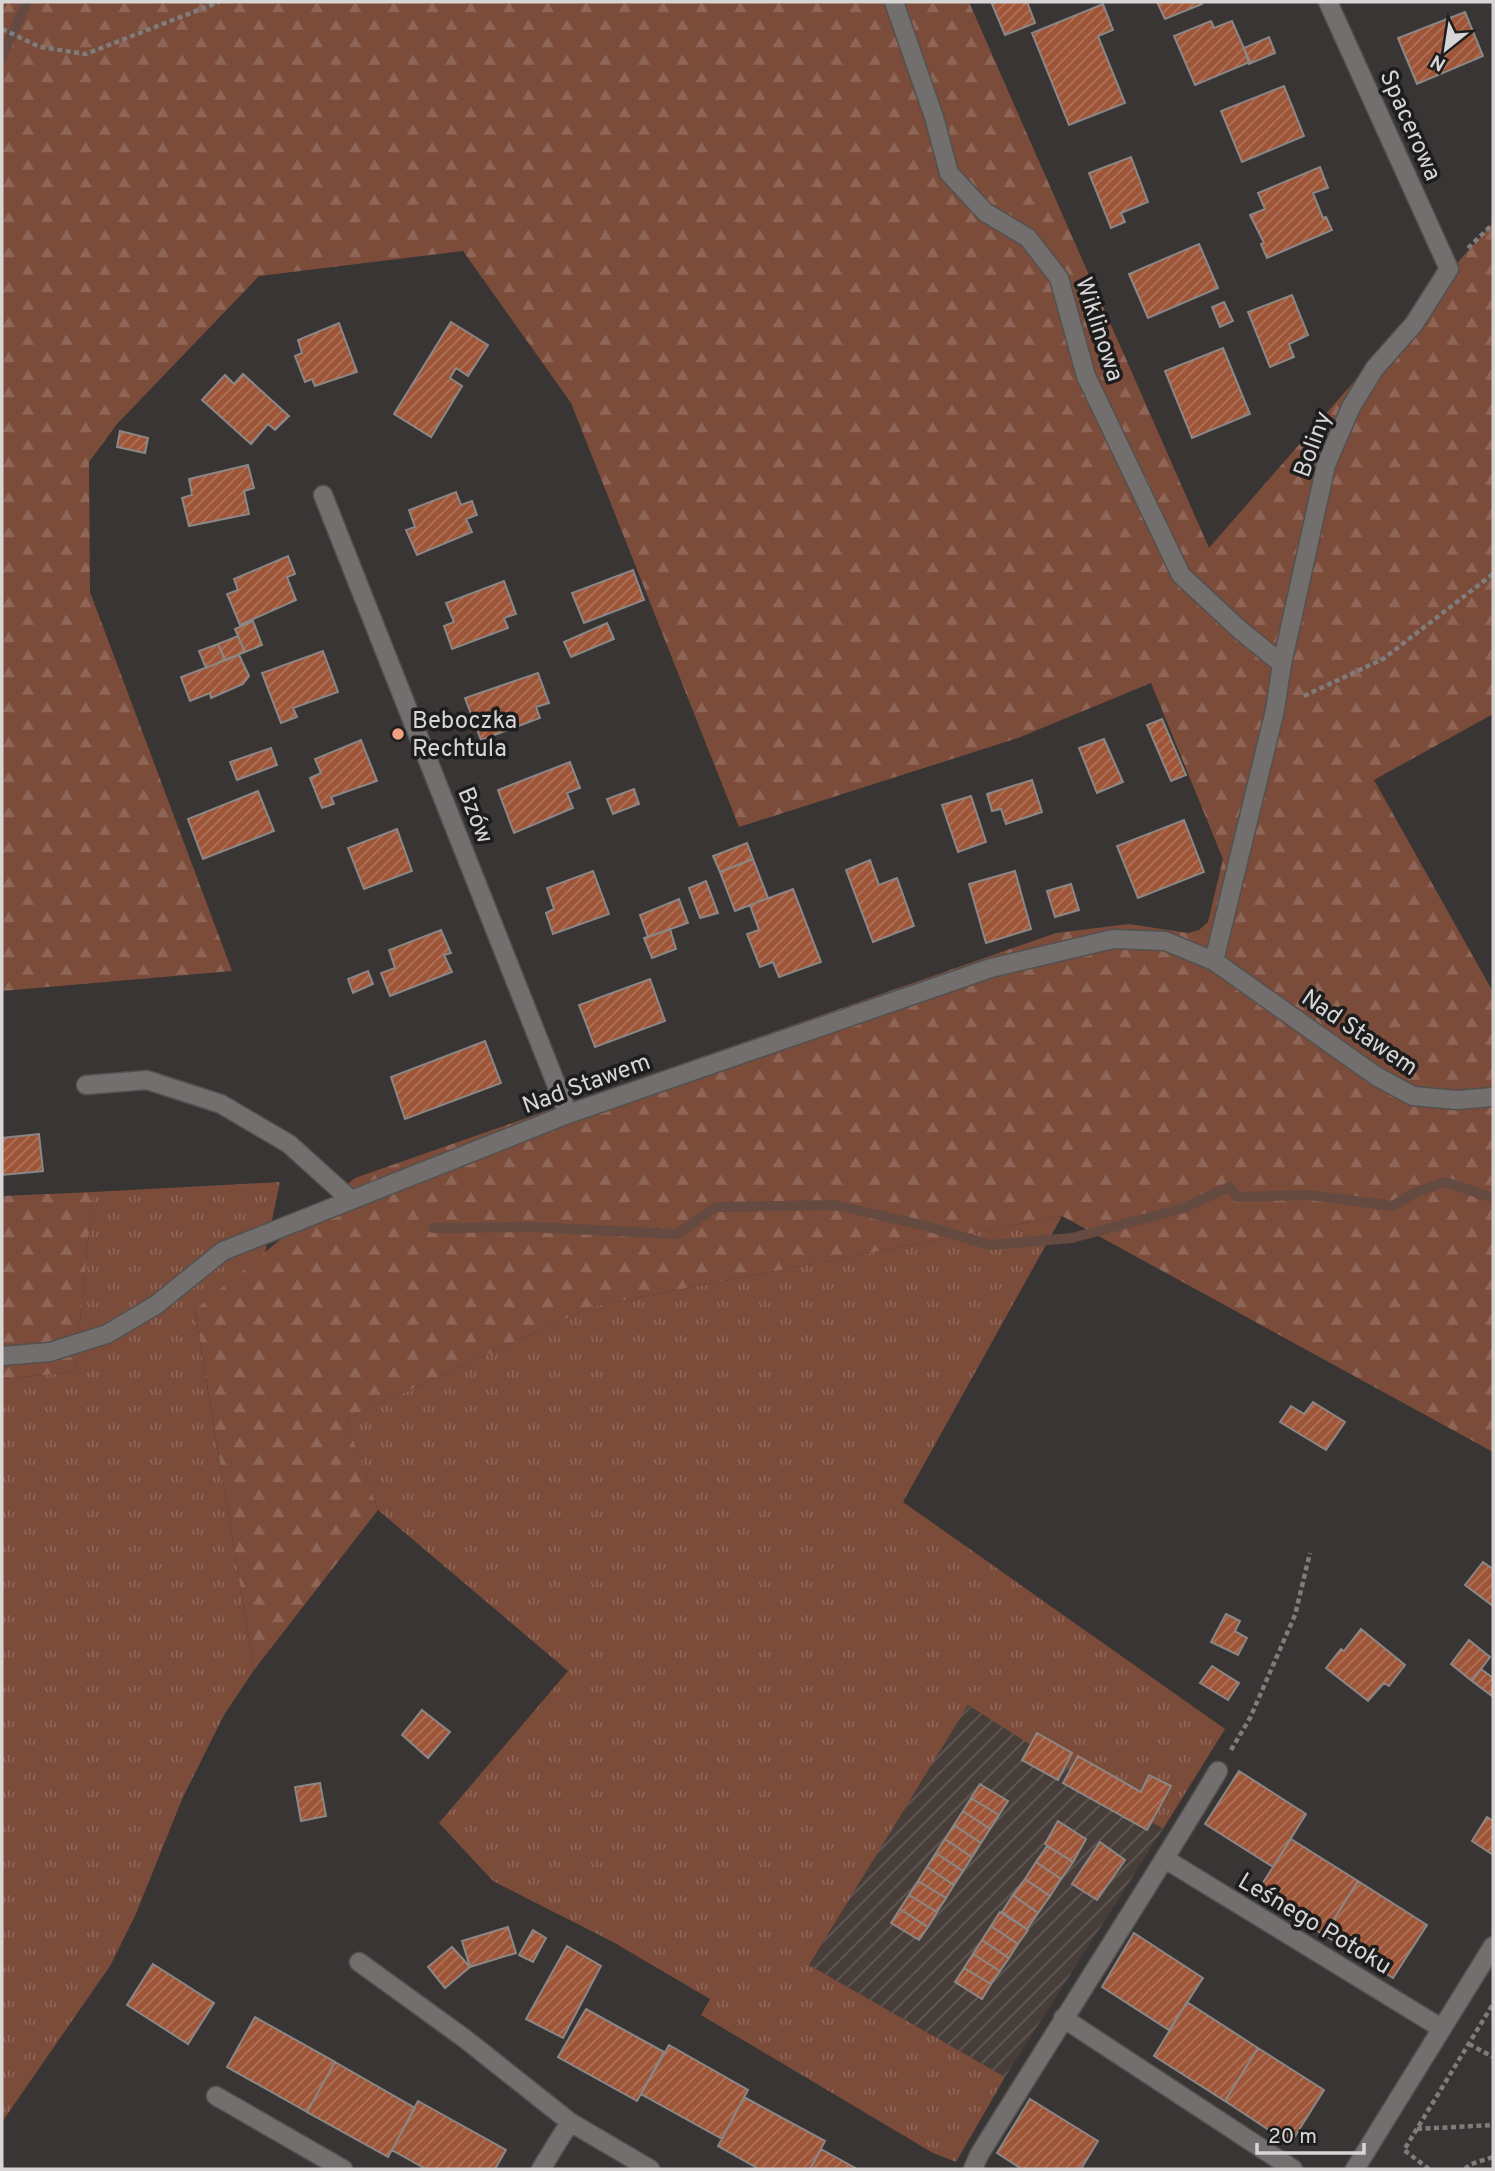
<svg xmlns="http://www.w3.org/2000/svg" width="1495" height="2171" font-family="Overpass,sans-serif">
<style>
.industrial{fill:url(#industrial-furrows)}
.grass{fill:url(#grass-tufts)}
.forest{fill:url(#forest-firs)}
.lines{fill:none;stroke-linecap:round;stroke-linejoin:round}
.stream{stroke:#644a41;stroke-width:10}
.building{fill:url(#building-hatch);stroke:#8b8786;stroke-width:2}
.minor-casing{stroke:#535150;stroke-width:21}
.path{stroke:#7f7c7c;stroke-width:4.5;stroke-dasharray:5 3.5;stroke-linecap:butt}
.minor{stroke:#726f6e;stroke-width:18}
.poi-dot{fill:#f2a080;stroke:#1e1d1d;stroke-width:2.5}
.labels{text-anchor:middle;stroke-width:7;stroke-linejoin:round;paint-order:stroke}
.street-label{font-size:24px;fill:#d7d5d5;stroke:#1e1d1d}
.poi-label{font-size:24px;fill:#d7d5d5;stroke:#1e1d1d;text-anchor:start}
</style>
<defs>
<pattern id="industrial-furrows" width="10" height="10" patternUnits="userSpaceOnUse" patternTransform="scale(1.75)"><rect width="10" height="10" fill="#473e3a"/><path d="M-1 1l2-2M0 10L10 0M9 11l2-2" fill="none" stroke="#615956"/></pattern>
<pattern id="grass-tufts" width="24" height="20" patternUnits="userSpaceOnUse" patternTransform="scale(1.75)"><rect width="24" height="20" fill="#7c4c3a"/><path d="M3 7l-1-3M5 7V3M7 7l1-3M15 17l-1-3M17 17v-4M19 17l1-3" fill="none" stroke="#8e6556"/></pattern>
<pattern id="forest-firs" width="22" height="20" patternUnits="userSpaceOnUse" patternTransform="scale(1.75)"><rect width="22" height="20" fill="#7c4c3a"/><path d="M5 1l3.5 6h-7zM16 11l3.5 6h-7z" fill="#8e6556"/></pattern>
<pattern id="building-hatch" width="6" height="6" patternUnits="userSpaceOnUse" patternTransform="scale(1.75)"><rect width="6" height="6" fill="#9d5437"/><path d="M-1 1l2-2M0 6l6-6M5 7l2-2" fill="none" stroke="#ae745c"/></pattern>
</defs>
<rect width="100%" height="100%" fill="#383534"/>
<path class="industrial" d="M968 1704 1163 1829 1005 2077 809 1965Z"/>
<path class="grass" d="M280 1182 265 1253 195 1311 254 1670 224 1715 183 1797 135 1916 110 1966 2 2122V1379L75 1372 93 1192Z
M1062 1216 903 1502 1225 1729 1163 1829 968 1705 809 1965 1005 2077 956 2162 933 2153 701 2015 710 1999 613 1942 493 1881 439 1823 568 1671 378 1510 346 1419 593 1306Z"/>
<path class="forest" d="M2 2H969L1209 548 1493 222V714L1374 780 1493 992V1452L1062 1216 593 1306 346 1419 378 1510 254 1670 195 1310 355 1178 1056 933 1129 924 1188 933 1199 930 1208 922 1223 859 1151 683 1018 738 739 827 571 403 463 251 259 276 117 424 89 462 90 592 232 971 2 991Z
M93 1192 75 1372 2 1379V1196Z"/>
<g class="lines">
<path class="stream" d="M2 56 27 2
M433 1228 530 1227 677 1234 716 1207 835 1205 926 1226 990 1245 1072 1238 1184 1208 1229 1187 1238 1197 1310 1195 1393 1206 1412 1194 1445 1182 1493 1198"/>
</g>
<path class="building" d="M997 2H1027L1035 23 1005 35 992 4Z
M1157 2H1201L1202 4 1165 19Z
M1103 4 1113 30 1098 36 1125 103 1069 125 1032 33Z
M1465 12 1483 56 1417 84 1398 38Z
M1211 21 1214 28 1232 21 1250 62 1195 85 1174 36Z
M1269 37 1275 53 1249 64 1244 48Z
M1284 86 1304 136 1242 162 1221 111Z
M1131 157 1148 202 1121 213 1125 222 1111 228 1089 173Z
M1320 167 1328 188 1313 193 1323 218 1326 217 1332 230 1267 258 1261 244 1264 243 1250 215 1265 209 1258 193Z
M1199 244 1218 288 1148 318 1129 274Z
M1292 295 1308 335 1289 344 1294 357 1270 367 1248 312Z
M1224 302 1233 321 1220 327 1212 307Z
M451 322 488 345 468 376 456 368 450 378 462 386 431 437 394 414Z
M339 323 357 372 315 386 312 379 305 382 295 356 302 353 298 340Z
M1223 348 1250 414 1192 438 1165 371Z
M243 374 289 416 275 430 268 424 251 444 202 400 225 375 234 384Z
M120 431 148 438 145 453 117 447Z
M248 465 254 488 244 491 249 514 189 526 182 498 192 495 189 479Z
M456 492 461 505 472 501 477 515 466 519 472 532 417 555 406 530 415 527 409 510Z
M288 556 295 574 287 577 296 600 240 625 227 594 238 590 234 579Z
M633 570 644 600 584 623 572 593Z
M504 581 516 614 504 618 508 628 452 649 444 626 454 622 446 603Z
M253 621 262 645 245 652 235 629Z
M607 623 614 639 571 657 564 642Z
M238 636 245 652 225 660 218 644Z
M218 644 225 660 206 668 199 651Z
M323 651 338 692 293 708 297 717 281 723 262 673Z
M239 655 249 676 243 684 211 698 210 693 190 701 181 677Z
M538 673 549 703 536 707 540 718 481 740 465 698Z
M1162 719 1186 775 1171 781 1147 725Z
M1104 739 1123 782 1097 793 1079 748Z
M361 740 377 781 331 797 334 804 322 808 310 778 321 773 315 759Z
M271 748 277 765 237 780 230 762Z
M570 762 580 788 567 793 573 808 514 833 498 790Z
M1032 780 1042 812 1006 824 1001 809 992 811 987 794Z
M634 789 639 804 613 814 607 799Z
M258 791 274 831 203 859 188 819Z
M971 796 986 842 958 852 942 805Z
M1184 820 1204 872 1138 898 1117 846Z
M397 829 412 871 364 889 348 848Z
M747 843 753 859 720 872 713 856Z
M753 859 768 898 735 911 720 872Z
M870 860 879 885 897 878 914 926 873 942 846 870Z
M593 871 609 914 553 934 546 913 554 909 547 888Z
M1015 871 1031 929 986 943 969 884Z
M706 881 718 913 700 918 689 888Z
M1071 884 1079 910 1055 917 1047 891Z
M793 889 821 962 779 977 773 962 760 967 747 934 759 930 750 905Z
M679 899 688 923 648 937 640 915Z
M670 929 676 949 652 958 644 938Z
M441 930 451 953 444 955 452 972 390 996 381 973 395 968 389 950Z
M368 971 373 984 353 993 348 979Z
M650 979 665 1021 595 1047 579 1005Z
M485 1041 501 1083 405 1119 391 1077Z
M39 1134 43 1171 2 1175V1138Z
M1313 1402 1345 1422 1326 1450 1280 1422 1291 1406 1304 1414Z
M1483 1562 1493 1569V1606L1465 1585Z
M1226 1614 1240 1621 1235 1631 1247 1638 1238 1655 1211 1642Z
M1361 1629 1405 1665 1389 1686 1384 1683 1368 1701 1326 1668 1341 1649 1344 1651Z
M1469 1640 1490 1657 1472 1681 1451 1664Z
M1212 1666 1239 1683 1228 1700 1200 1683Z
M1481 1669 1493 1678 1492 1696 1472 1681Z
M422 1710 450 1732 428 1758 402 1735Z
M1037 1733 1072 1753 1058 1780 1022 1760Z
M1078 1756 1141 1792 1149 1775 1171 1786 1147 1830 1063 1783Z
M1239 1771 1306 1814 1273 1867 1205 1824Z
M320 1783 326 1816 301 1821 295 1787Z
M980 1784 1008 1801 999 1815 971 1798Z
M971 1798 999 1815 990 1829 963 1811Z
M963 1811 990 1829 981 1843 954 1825Z
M1487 1817 1493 1821V1855L1472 1841Z
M1058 1821 1086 1839 1073 1862 1045 1844Z
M954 1825 981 1843 972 1857 945 1839Z
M945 1839 972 1857 963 1871 936 1853Z
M1291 1839 1358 1881 1324 1935 1257 1892Z
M1100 1842 1125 1860 1097 1900 1072 1884Z
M1047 1846 1073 1862 1061 1879 1036 1862Z
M936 1853 963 1871 954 1885 927 1867Z
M1036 1862 1061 1879 1050 1896 1025 1879Z
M927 1867 954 1885 946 1898 918 1881Z
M1025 1879 1050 1896 1038 1913 1013 1895Z
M918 1881 946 1898 937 1912 909 1895Z
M1358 1881 1427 1925 1393 1978 1324 1935Z
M909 1895 937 1912 928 1927 900 1909Z
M1013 1895 1038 1913 1027 1929 1002 1912Z
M900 1909 928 1927 919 1940 891 1923Z
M1000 1912 1028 1930 1018 1944 991 1926Z
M991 1926 1018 1944 1009 1958 982 1940Z
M508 1927 516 1953 470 1967 462 1941Z
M533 1930 546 1938 533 1962 519 1955Z
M1134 1933 1203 1978 1169 2030 1102 1987Z
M982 1940 1009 1958 1000 1971 973 1954Z
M567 1946 601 1966 563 2038 526 2019Z
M452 1947 470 1967 445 1988 428 1967Z
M973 1954 1000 1971 991 1984 964 1968Z
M153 1964 214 2003 188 2044 127 2005Z
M964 1968 991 1984 982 1999 955 1982Z
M1187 2002 1258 2048 1225 2101 1154 2056Z
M586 2009 664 2052 637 2101 558 2057Z
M255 2017 335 2062 307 2112 227 2067Z
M669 2045 748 2090 722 2139 641 2094Z
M1258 2048 1324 2090 1290 2144 1225 2101Z
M335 2062 415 2108 388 2157 307 2112Z
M744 2097 825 2141 810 2169H759L718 2146Z
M1030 2099 1098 2141 1081 2169H1022L997 2153Z
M418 2101 506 2150 495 2169H426L392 2150Z
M821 2149 857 2169H810Z"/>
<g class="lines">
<g class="minor-casing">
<path id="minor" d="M894 2 934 117 949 173 985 212 1028 238 1059 278 1086 376 1181 575 1240 630 1282 664
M323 495 568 1114
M1214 961 1275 710 1282 664 1326 465 1351 407 1375 368 1414 324 1449 269 1328 2
M86 1085 147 1080 221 1104 289 1144 351 1200
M2 1356 50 1352 107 1334 156 1305 223 1251 568 1114 991 968 1113 939 1165 941 1214 961 1376 1076 1413 1096 1457 1100 1493 1097
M1165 1859 1441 2028
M359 1962 464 2038 570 2122 650 2169
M1063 2018 1293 2169
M216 2096 343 2169
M541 2169 570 2122
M973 2169 979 2155C1058 2027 1140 1901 1218 1771
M1355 2169 1493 1946"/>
</g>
<path class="path" d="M2 29 40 47 86 54 219 2
M1468 248 1493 224
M1304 696 1383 659 1493 574
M1231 1750 1250 1718 1295 1615 1310 1553
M1469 2044 1493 2057
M1417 2129 1493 2125
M1429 2169 1404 2150 1493 2004
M1465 2169 1471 2164 1493 2157"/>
<use href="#minor" class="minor"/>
</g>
<circle class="poi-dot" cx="398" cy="734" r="7"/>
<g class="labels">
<g class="street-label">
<text transform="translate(1411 125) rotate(66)" y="8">Spacerowa</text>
<text transform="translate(1100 329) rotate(72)" y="8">Wiklinowa</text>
<text transform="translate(1312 444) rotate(-70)" y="8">Boliny</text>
<text transform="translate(476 815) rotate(68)" y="8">Bzów</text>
<text transform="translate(1360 1032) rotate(34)" y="8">Nad Stawem</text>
<text transform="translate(586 1083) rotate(-20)" y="8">Nad Stawem</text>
<text transform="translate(1315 1923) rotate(31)" y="8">Leśnego Potoku</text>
</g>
<g class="poi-label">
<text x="412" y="728">Beboczka<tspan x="412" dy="28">Rechtula</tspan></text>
</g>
</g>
<rect width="1495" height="2171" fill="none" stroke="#d7d5d5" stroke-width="7"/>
<g transform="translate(1446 49) rotate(210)" stroke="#1e1d1d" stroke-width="5" paint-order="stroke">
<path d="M0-5L12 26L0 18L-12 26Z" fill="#d7d5d5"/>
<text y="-10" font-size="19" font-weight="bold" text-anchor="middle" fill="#d7d5d5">N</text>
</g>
<path d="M1257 2143v10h107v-10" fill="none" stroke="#d7d5d5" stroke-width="3.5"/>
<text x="1268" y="2143" font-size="21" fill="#d7d5d5" stroke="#1e1d1d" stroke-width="5" paint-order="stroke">20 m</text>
</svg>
